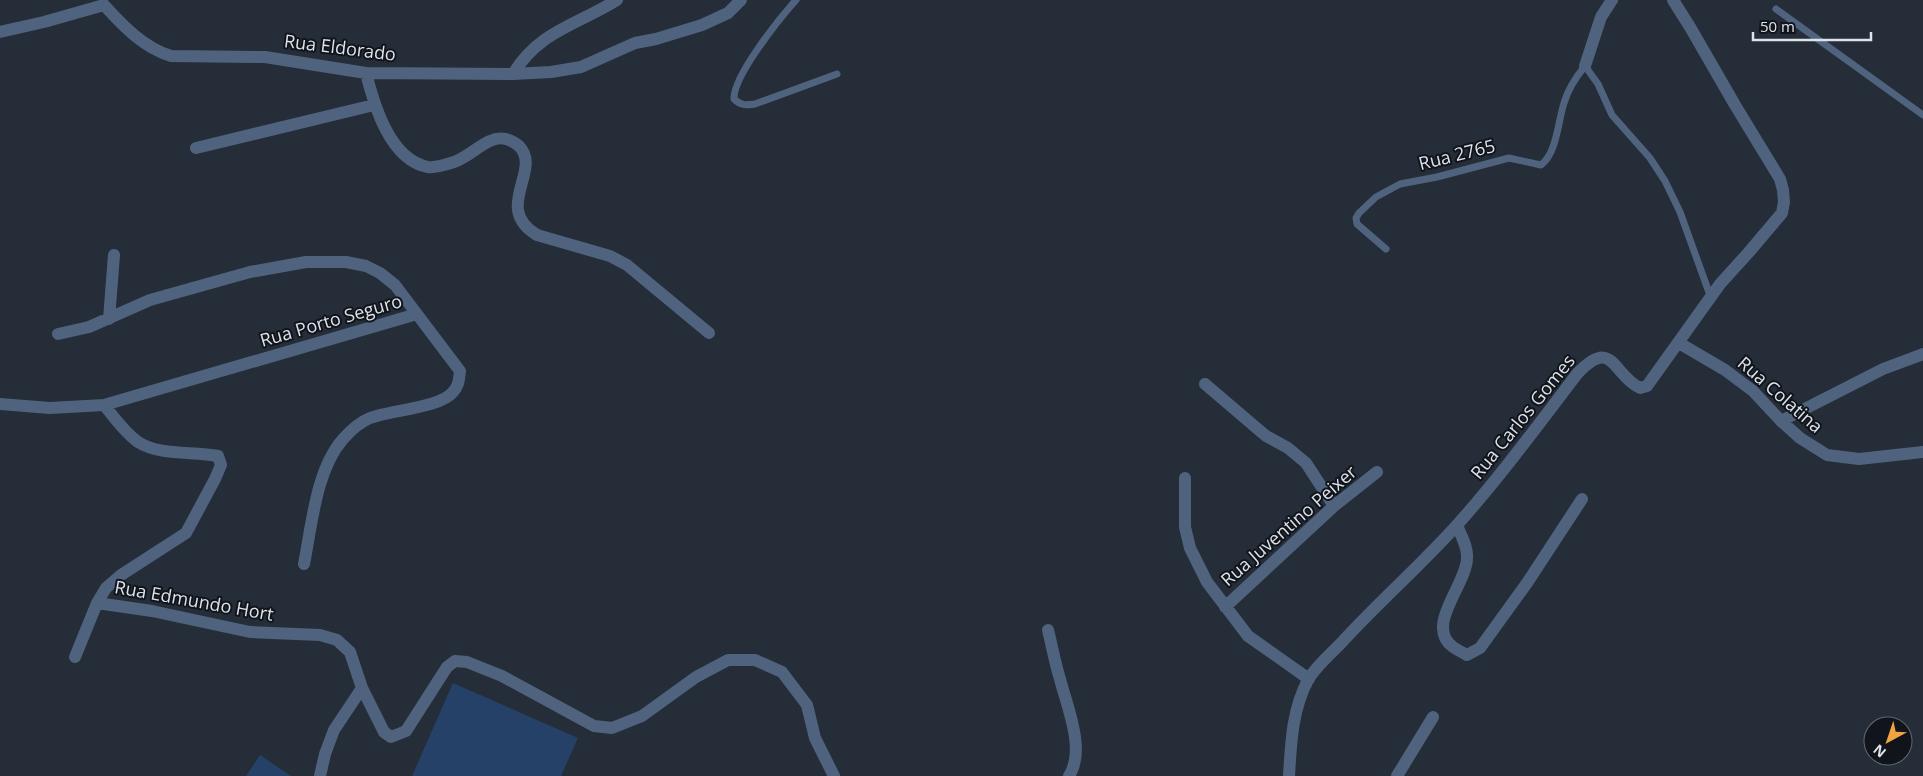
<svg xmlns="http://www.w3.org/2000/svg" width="1923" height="776" font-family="'Open Sans',sans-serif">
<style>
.green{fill:#254168}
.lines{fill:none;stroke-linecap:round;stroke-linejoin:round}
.service{stroke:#50637e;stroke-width:7}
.minor{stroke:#50637e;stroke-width:12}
.labels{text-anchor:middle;stroke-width:4;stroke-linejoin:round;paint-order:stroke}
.street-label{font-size:18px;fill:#dde3eb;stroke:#11151b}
</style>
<rect width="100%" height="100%" fill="#252d39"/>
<path class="green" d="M453 683 578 738 561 776H412Z
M260 755 291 776H246Z"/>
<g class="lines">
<path class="service" d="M796 0C780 18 733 76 734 99 741 106 746 105 755 104L837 74
M1776 9 1923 115
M1386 249 1357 224 1356 218 1359 213 1376 197 1400 184 1437 177 1509 158 1541 165C1557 153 1558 121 1564 103 1568 89 1576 77 1585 66L1598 84 1612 115 1650 158 1665 181 1680 212 1711 298"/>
<path class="minor" d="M0 32 44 22 104 5C123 26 144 48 171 56L265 57 366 73 513 74 551 72 581 67 635 43 656 39 702 25 728 13 741 0
M1585 66 1601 17 1612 0
M366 73C374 105 390 160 428 167 435 168 448 164 454 162 468 157 478 146 490 141 500 136 511 139 519 146 543 170 492 208 537 235L610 256 627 265 709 333
M513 74C539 31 577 25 617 0
M196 148 374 105
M109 319 114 255
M58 334 89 327 150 300 250 272 306 262H346L366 266 380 273 395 285 460 371C459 379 459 386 453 392 440 408 390 410 370 418 360 422 351 430 343 439 316 470 312 524 304 564
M1679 343 1725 370 1753 391 1781 421 1800 438 1827 455 1859 459 1923 452
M1205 384 1266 436 1288 448 1306 463 1334 506
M0 404 50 408 104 405 417 314
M1781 421 1883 369 1923 354
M1185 478V527L1190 548 1207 582 1248 636 1309 679
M1457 525C1461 536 1468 547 1467 558 1467 584 1424 626 1453 647 1457 650 1462 652 1467 655L1480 648 1527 583 1582 499
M97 603 152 611 250 632 320 635 337 640 350 652 362 688 384 732 391 737 406 731 447 667 455 661 467 662 502 676 594 726 612 728 642 716 696 677 728 660H755L782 672 807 705 815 738 834 776
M1225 607 1334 506 1377 472
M1048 630C1052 646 1055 663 1060 679 1067 707 1086 750 1069 776
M75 657 97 603 106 588 121 575 186 533 215 479 221 465 218 456C192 451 160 456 138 442 124 432 114 417 104 405
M320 776 325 754 334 730 362 688
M1289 776C1291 743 1292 710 1308 680 1316 666 1332 653 1343 641 1380 601 1421 565 1457 525 1500 477 1538 425 1577 374 1613 336 1612 374 1640 388L1647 386 1720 284 1749 252 1782 213 1784 202 1783 190 1780 179 1735 105 1690 27 1673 0
M1397 776 1433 717"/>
</g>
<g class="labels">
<g class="street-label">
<text transform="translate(340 48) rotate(7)" y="6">Rua Eldorado</text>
<text transform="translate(1457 155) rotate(-14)" y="6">Rua 2765</text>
<text transform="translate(331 321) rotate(-16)" y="6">Rua Porto Seguro</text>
<text transform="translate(1780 395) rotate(41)" y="6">Rua Colatina</text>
<text transform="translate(1523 417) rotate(-51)" y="6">Rua Carlos Gomes</text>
<text transform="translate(1289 526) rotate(-41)" y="6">Rua Juventino Peixer</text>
<text transform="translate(194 601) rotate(10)" y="6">Rua Edmundo Hort</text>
</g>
</g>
<g transform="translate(1888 741) rotate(220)"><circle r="24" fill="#11151b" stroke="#63676e"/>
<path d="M0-4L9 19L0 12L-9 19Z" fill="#f3a442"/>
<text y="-8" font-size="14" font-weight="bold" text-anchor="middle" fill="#dde3eb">N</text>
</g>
<path d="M1753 32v8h118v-8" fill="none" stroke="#dde3eb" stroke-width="2.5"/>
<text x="1760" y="32" font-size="15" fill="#dde3eb" stroke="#11151b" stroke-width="4" paint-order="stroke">50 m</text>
</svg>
